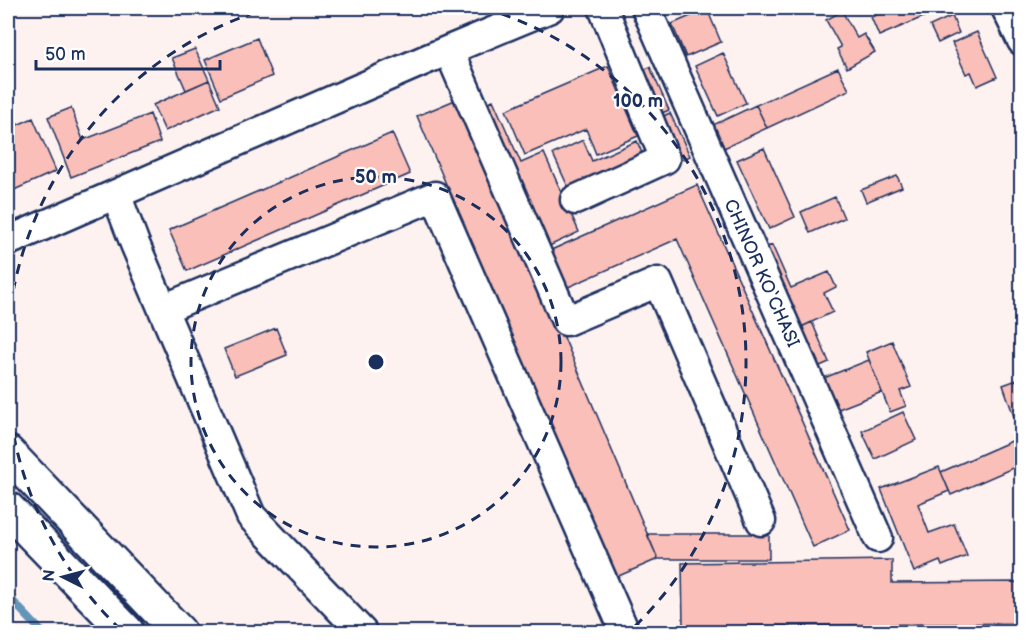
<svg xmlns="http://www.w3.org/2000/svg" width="1029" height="640" font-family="'Balsamiq Sans',sans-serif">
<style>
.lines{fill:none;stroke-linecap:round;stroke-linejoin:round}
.stream{stroke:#6494ba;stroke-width:8}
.building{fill:#fabfb8;stroke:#1b2f5e;stroke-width:1.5}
.minor-casing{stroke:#1b2f5e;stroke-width:33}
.highway-casing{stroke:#1b2f5e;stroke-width:38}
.minor{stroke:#fff;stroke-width:28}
.highway{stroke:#fff;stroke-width:33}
.ring{fill:none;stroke:#1b2f5e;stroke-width:3;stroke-dasharray:10 8}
.labels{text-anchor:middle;stroke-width:4.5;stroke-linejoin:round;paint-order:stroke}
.street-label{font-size:18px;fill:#1b2f5e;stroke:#fff}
.centre{fill:#1b2f5e;stroke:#fff;stroke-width:3}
.ring-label{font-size:18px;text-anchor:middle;font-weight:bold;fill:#1b2f5e;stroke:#fff;stroke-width:4.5;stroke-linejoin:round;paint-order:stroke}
</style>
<rect width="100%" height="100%" fill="#fef2f1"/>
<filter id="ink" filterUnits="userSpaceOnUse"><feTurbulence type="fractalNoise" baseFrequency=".0167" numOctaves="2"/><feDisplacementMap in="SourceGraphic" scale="12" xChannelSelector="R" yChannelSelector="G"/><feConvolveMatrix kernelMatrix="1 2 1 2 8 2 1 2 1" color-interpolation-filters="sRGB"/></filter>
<g filter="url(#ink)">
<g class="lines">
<path class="stream" d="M8 596 42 632"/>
</g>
<path class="building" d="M893 8H925L928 15 879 36 871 17Z
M707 9 721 42 686 57 672 24Z
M842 11 857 38 864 34 875 52 847 68 837 49 841 47 826 20Z
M952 16 959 33 938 43 930 26Z
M977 32 997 77 977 86 971 72 966 74 952 43Z
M257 38 272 76 221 98 205 60Z
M195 49 209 80 186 90 172 58Z
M723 53 746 103 718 116 695 66Z
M608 66 638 136 596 154 586 129 525 155 506 110Z
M650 67 669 110 657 115 638 72Z
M838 68 849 90 767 128 756 105Z
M209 80 220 106 165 131 153 105Z
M462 97 658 559 614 578 417 116Z
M493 100 521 163 544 153 579 232 545 248 482 105Z
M756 105 767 128 724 148 713 125Z
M71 108 83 140 150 114 160 142 71 177 48 117Z
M670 113 690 156 678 161 659 118Z
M33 118 56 171 12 191 8 182V129Z
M392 133 410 174 187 271 169 230Z
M583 140 592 161 637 141 644 158 570 191 553 154Z
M764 148 795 217 769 229 737 160Z
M897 176 902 187 866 202 861 190Z
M697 185 850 530 813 547 677 239 566 288 549 251Z
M835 197 844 218 810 233 801 212Z
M772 245 791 288 829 272 836 287 824 293 833 312 795 330 760 250Z
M812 322 829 362 813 369 795 330Z
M276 328 287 355 235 376 224 349Z
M892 341 911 387 900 391 906 406 890 412 866 352Z
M869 360 882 392 836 410 824 378Z
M1022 378V437H1021L1003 385Z
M903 412 916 440 875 459 862 431Z
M1021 437 1022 464 951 495 941 472Z
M939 467 949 491 918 504 929 533 954 524 967 556 942 566 940 561 914 572 881 489Z
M647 534H769V559H658Z
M892 560V583L1022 582V623L683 627 682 563Z"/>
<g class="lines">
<g class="minor-casing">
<path id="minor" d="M646 8 878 538
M1006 8 1022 41
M449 51 566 321 658 282 761 521
M116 194 135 244 251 516 362 632
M575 200 665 159 603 8
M8 241 425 60 550 8
M163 309 435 196 625 632"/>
</g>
<g class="highway-casing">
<path id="highway" d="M8 453 179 632
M8 509 127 632"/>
</g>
<use href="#minor" class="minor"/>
<use href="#highway" class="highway"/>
</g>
</g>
<g class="ring">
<circle cx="376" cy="362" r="185"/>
<path d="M121 630A370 370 0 0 1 8 397M8 327A370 370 0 0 1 268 8M484 8A370 370 0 0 1 631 630"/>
</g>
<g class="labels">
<g class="street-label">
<text transform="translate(762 273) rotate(66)" y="6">CHINOR KO‘CHASI</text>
</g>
</g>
<circle cx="376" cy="362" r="9" class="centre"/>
<g class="ring-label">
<text x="638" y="107">100 m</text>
<text x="376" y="183">50 m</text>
</g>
<rect width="1029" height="640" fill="none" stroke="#fff" stroke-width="30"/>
<rect x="15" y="15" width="999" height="610" fill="none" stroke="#1b2f5e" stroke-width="2" filter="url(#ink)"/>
<g transform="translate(63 577) rotate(276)" stroke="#ffffff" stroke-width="4.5" paint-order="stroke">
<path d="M0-4.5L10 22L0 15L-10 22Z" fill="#1b2f5e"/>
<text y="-9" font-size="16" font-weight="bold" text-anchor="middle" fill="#1b2f5e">N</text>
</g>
<path d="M36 60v9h184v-9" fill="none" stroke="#1b2f5e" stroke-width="3"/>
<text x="45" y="60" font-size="18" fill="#1b2f5e" stroke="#ffffff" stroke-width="4.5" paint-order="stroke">50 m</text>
</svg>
